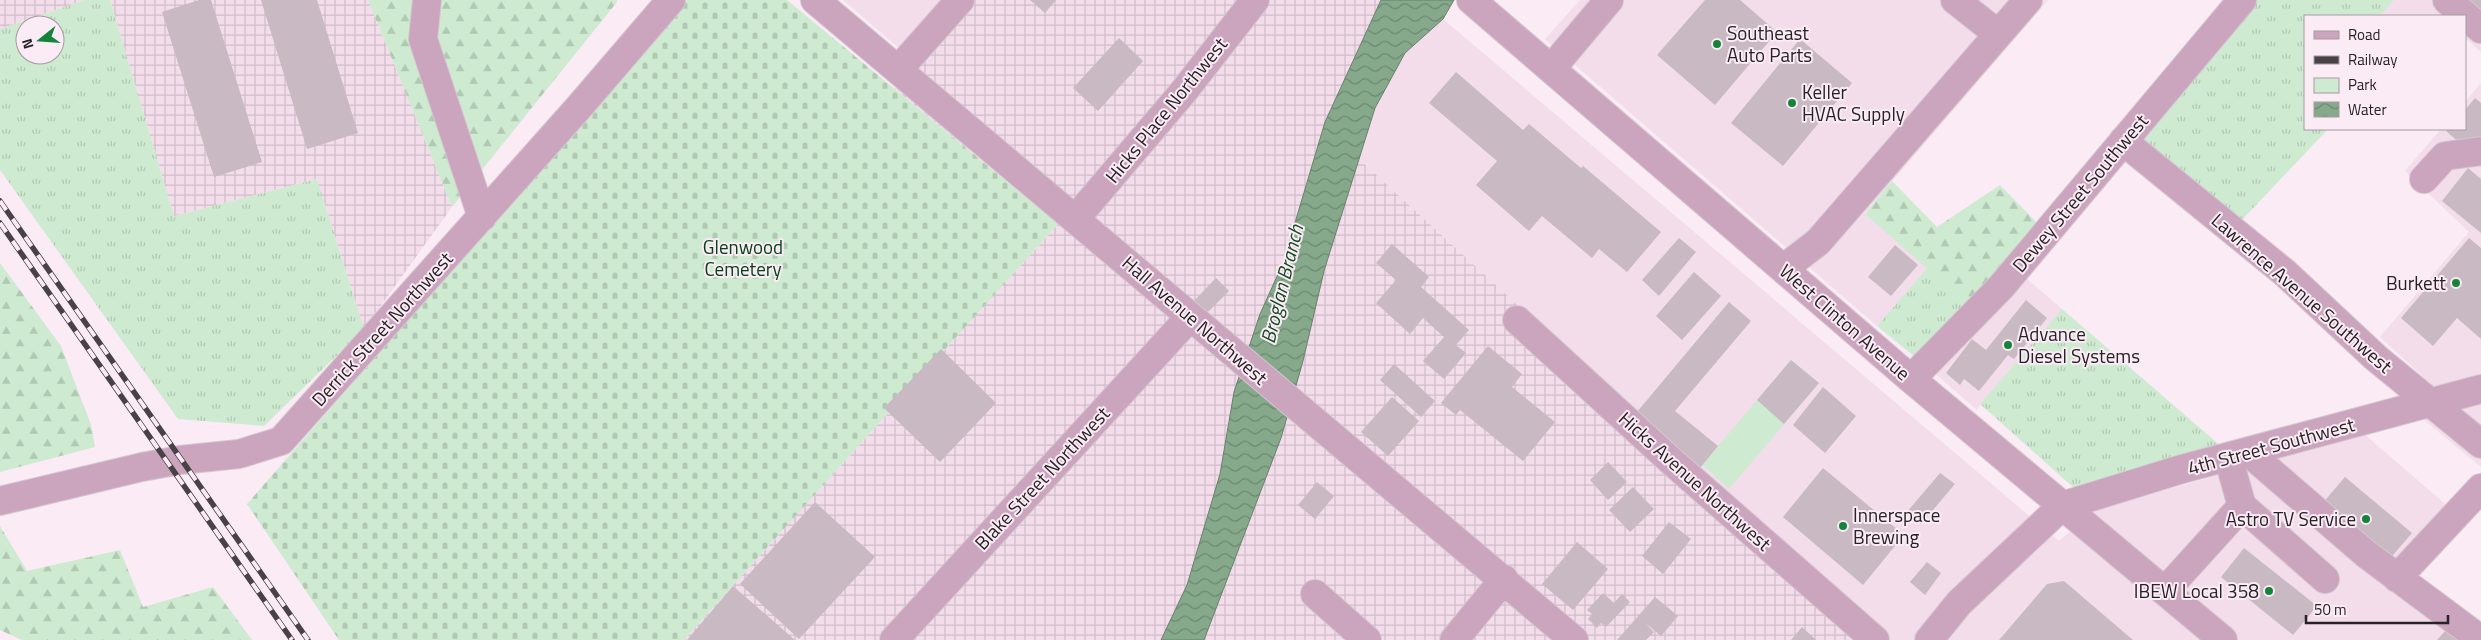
<svg xmlns="http://www.w3.org/2000/svg" width="2481" height="640" font-family="'Titillium Web',sans-serif">
<style>
.built{fill:#f3ddeb}
.industrial{fill:url(#industrial-grid)}
.grass{fill:url(#grass-tufts);fill-rule:evenodd}
.forest{fill:url(#forest-firs)}
.cemetery{fill:url(#cemetery-stones)}
.park{fill:#ceead1}
.water{fill:url(#water-waves);stroke:#69806c}
.building{fill:#c8b9c3}
.lines{fill:none;stroke-linecap:round;stroke-linejoin:round}
.minor-casing{stroke:#d4c7d0;stroke-width:30}
.minor{stroke:#caa5bd;stroke-width:28}
.rail-casing{stroke:#484246;stroke-width:5.5}
.rail{stroke:#faebf5;stroke-width:4;stroke-dasharray:11;stroke-linecap:butt}
.poi-dot{fill:#15843b;stroke:#faebf5;stroke-width:2}
.labels{text-anchor:middle;stroke-width:4;stroke-linejoin:round;paint-order:stroke}
.poi-label{font-size:19px;fill:#272225;stroke:#faebf5;text-anchor:start}
.street-label{font-size:19px;fill:#272225;stroke:#faebf5}
.park-label{font-size:19px;fill:#044119;stroke:#faebf5}
.water-label{font-size:20px;font-style:italic;fill:#134b23;stroke:#faebf5}
</style>
<defs>
<pattern id="industrial-grid" width="8" height="8" patternUnits="userSpaceOnUse" patternTransform="scale(1.25)"><rect width="8" height="8" fill="#f3ddeb"/><path d="M0 4h8M4 0v8" fill="none" stroke="#d0bdc9"/></pattern>
<pattern id="grass-tufts" width="24" height="20" patternUnits="userSpaceOnUse" patternTransform="scale(1.25)"><rect width="24" height="20" fill="#ceead1"/><path d="M3 7l-1-3M5 7V3M7 7l1-3M15 17l-1-3M17 17v-4M19 17l1-3" fill="none" stroke="#b1c8b3"/></pattern>
<pattern id="forest-firs" width="22" height="20" patternUnits="userSpaceOnUse" patternTransform="scale(1.25)"><rect width="22" height="20" fill="#ceead1"/><path d="M5 1l3.5 6h-7zM16 11l3.5 6h-7z" fill="#b1c8b3"/></pattern>
<pattern id="cemetery-stones" width="16" height="16" patternUnits="userSpaceOnUse" patternTransform="scale(1.25)"><rect width="16" height="16" fill="#ceead1"/><path d="M2 7V4a2 2 0 0 1 4 0v3zM10 15v-3a2 2 0 0 1 4 0v3z" fill="#b1c8b3"/></pattern>
<pattern id="water-waves" width="16" height="10" patternUnits="userSpaceOnUse" patternTransform="scale(1.25)"><rect width="16" height="10" fill="#85a98a"/><path d="M0 5q4-4 8 0t8 0" fill="none" stroke="#6d8971"/></pattern>
</defs>
<rect width="100%" height="100%" fill="#faebf5"/>
<path class="built" d="M843 0H945L900 49Z
M1580 0H2048L1865 213 1927 268 1877 326 1545 39Z
M2394 0H2481V52L2465 38V16H2380Z
M1443 19 2059 541 2095 510 2364 434 2457 514 2403 574 2481 640H1888L1573 356 1359 159 1375 108 1405 53Z
M2481 83V467L2423 419 2447 413 2440 392 2380 337 2469 232 2405 171 2441 129H2465V102Z
M2010 264 2062 309 1980 404 1977 410 1925 365Z"/>
<path class="industrial" d="M0 0H85L0 29Z
M110 0H368L452 207 364 329 317 179 174 216Z
M974 0H1381L1325 122 1283 263 1260 314 1234 392 1220 474 1187 585 1161 640H684L1058 224 895 89Z
M1359 159 1573 356 1888 640H1204L1281 438 1303 361 1324 271Z"/>
<path class="grass" d="M85 0H110L174 216 317 179 364 329 264 426 178 419 0 170V29ZM25 25H55V55H25Z
M2254 0H2394L2380 16H2305V129H2328L2240 222 2144 139Z
M1927 268 1973 309 1925 365 1877 326Z
M2062 309 2222 447 2083 496 1980 404Z"/>
<path class="forest" d="M368 0H617V2L452 207Z
M1892 181 1937 227 2000 185 2040 226 1973 309 1865 214Z
M0 263 61 346 91 425 95 447 0 472Z
M0 526 27 571 120 550 143 607 213 587 252 640H22L0 630Z"/>
<path class="cemetery" d="M687 0H787L1058 224 684 640H339L247 504Z"/>
<path class="park" d="M1791 360 1819 383 1729 489 1702 465Z"/>
<path class="water" d="M1381 0H1454L1443 19 1405 53 1375 108 1324 271 1303 361 1281 438 1204 640H1161L1187 585 1220 474 1234 392 1260 314 1283 263 1325 122Z"/>
<path class="building" d="M199 0H211L262 162 214 177 162 12Z
M261 0H317L358 133 307 149Z
M1030 0H1056L1045 13Z
M1705 0H1740L1777 32 1715 105 1657 55Z
M2469 0H2481V9H2479Z
M1119 38 1143 61 1098 111 1073 88Z
M1800 39 1852 83 1783 166 1731 123Z
M1456 72 1523 130 1529 124 1581 168 1583 166 1661 232 1627 272 1599 249 1592 258 1542 216 1529 231 1476 185 1497 161 1429 103Z
M2475 98 2481 103V145L2469 151 2446 131 2448 129H2465V110Z
M2468 168 2481 179V233L2442 201Z
M1679 238 1696 252 1659 296 1642 280Z
M2469 238 2481 248V339L2457 318 2433 346 2401 318Z
M1392 244 1429 277 1421 287 1469 330 1456 345 1466 353 1444 379 1423 361 1444 337 1423 318 1410 334 1376 303 1396 280 1376 263Z
M1895 245 1918 265 1891 296 1868 277Z
M1694 272 1721 296 1682 340 1656 316Z
M1216 278 1229 291 1205 315 1192 303Z
M2026 300 2047 318 2014 359 2008 355 1979 391 1964 379 1960 385 1946 373 1972 339 1986 350Z
M1729 302 1751 321 1675 411 1718 446 1700 468 1637 412Z
M1488 346 1522 374 1512 387 1555 422 1523 461 1460 410 1456 415 1441 403Z
M941 349 996 403 940 462 884 408Z
M1791 360 1819 383 1784 424 1757 400Z
M1394 364 1435 401 1421 417 1380 380Z
M1823 387 1856 416 1825 453 1793 425Z
M1392 397 1419 421 1388 456 1361 432Z
M1608 462 1627 482 1608 500 1590 480Z
M1823 468 1904 535 1863 585 1783 517Z
M1940 473 1955 484 1921 524 1907 512Z
M2345 477 2412 533 2388 561 2321 505Z
M1317 482 1334 496 1315 519 1298 505Z
M1633 487 1654 509 1630 532 1609 510Z
M815 502 875 557 799 639 740 584Z
M1669 522 1691 539 1663 574 1642 556Z
M1577 542 1608 569 1573 610 1542 584Z
M2244 548 2317 606 2293 635 2221 577Z
M1927 562 1941 573 1925 595 1910 582Z
M2064 581 2133 640H1999L2047 584Z
M733 586 795 640H687Z
M1603 593 1614 603 1622 594 1630 602 1606 627 1601 623 1597 628 1588 619 1592 614 1587 610Z
M1655 597 1678 616 1661 636 1644 622 1654 632 1646 640H1617Z
M1802 627 1816 640H1791Z
M2446 630 2458 640H2437Z"/>
<g class="lines">
<g class="minor-casing">
<path id="minor" d="M427 0 423 39 482 217
M815 0 1574 640
M1471 0 1911 379 2223 640
M1955 0 1998 34
M2447 0 2481 29
M1551 69 1609 0
M898 70 960 0
M2123 141 2285 273 2376 358 2481 444
M2424 179 2445 156 2481 151
M1076 218 1184 91 1255 0
M1784 268 1818 242 2028 0
M1517 320 1670 460 1875 640
M1911 379 2001 287 2242 0
M2248 452 2366 554 2472 633
M0 501 142 467 180 460 239 454 281 441 580 106 671 0
M2242 506 2325 579
M2397 578 2481 488
M2165 591 2242 506 2228 457
M1315 594 1367 640
M894 640 1190 317
M1454 640 1504 579
M1929 640 1959 603 2062 506 2182 469 2481 389"/>
</g>
<use href="#minor" class="minor"/>
<g class="rail-casing">
<path id="rail" d="M0 201 308 640
M0 223 292 640"/>
</g>
<use href="#rail" class="rail"/>
</g>
<g class="poi-dot">
<circle cx="1717" cy="44" r="5"/>
<circle cx="1792" cy="103" r="5"/>
<circle cx="2456" cy="283" r="5"/>
<circle cx="2008" cy="345" r="5"/>
<circle cx="2366" cy="519" r="5"/>
<circle cx="1843" cy="526" r="5"/>
<circle cx="2269" cy="591" r="5"/>
</g>
<g class="labels">
<g class="poi-label">
<text x="1727" y="40">Southeast<tspan x="1727" dy="22">Auto Parts</tspan></text>
<text x="1802" y="99">Keller<tspan x="1802" dy="22">HVAC Supply</tspan></text>
<text x="2446" y="290" text-anchor="end">Burkett</text>
<text x="2018" y="341">Advance<tspan x="2018" dy="22">Diesel Systems</tspan></text>
<text x="1853" y="522">Innerspace<tspan x="1853" dy="22">Brewing</tspan></text>
<text x="2356" y="526" text-anchor="end">Astro TV Service</text>
<text x="2259" y="598" text-anchor="end">IBEW Local 358</text>
</g>
<g class="street-label">
<text transform="translate(1166 110) rotate(-51)" y="7">Hicks Place Northwest</text>
<text transform="translate(2080 193) rotate(-50)" y="7">Dewey Street Southwest</text>
<text transform="translate(2302 293) rotate(41)" y="7">Lawrence Avenue Southwest</text>
<text transform="translate(1195 320) rotate(41)" y="7">Hall Avenue Northwest</text>
<text transform="translate(1845 322) rotate(41)" y="7">West Clinton Avenue</text>
<text transform="translate(382 329) rotate(-48)" y="7">Derrick Street Northwest</text>
<text transform="translate(2271 446) rotate(-15)" y="7">4th Street Southwest</text>
<text transform="translate(1042 478) rotate(-47)" y="7">Blake Street Northwest</text>
<text transform="translate(1695 481) rotate(42)" y="7">Hicks Avenue Northwest</text>
</g>
<g class="park-label">
<text x="743" y="254">Glenwood<tspan x="743" dy="22">Cemetery</tspan></text>
</g>
<g class="water-label">
<text transform="translate(1282 284) rotate(-76)" y="7">Broglan Branch</text>
</g>
</g>
<rect x="2304" y="15" width="162" height="115" fill="#faebf5" stroke="#a69ba2"/>
<rect x="2314" y="31" width="25" height="8" fill="#caa5bd" stroke="#a69ba2"/>
<text x="2348" y="40" font-size="15" fill="#272225">Road</text>
<rect x="2314" y="56" width="25" height="8" fill="#484246" stroke="#a69ba2"/>
<text x="2348" y="65" font-size="15" fill="#272225">Railway</text>
<rect x="2314" y="78" width="25" height="15" fill="#ceead1" stroke="#a69ba2"/>
<text x="2348" y="90" font-size="15" fill="#272225">Park</text>
<rect x="2314" y="102" width="25" height="15" fill="url(#water-waves)" stroke="#a69ba2"/>
<text x="2348" y="115" font-size="15" fill="#272225">Water</text>
<g transform="translate(40 40) rotate(253)"><circle r="24" fill="#faebf5" stroke="#a69ba2"/>
<path d="M0-4L9 19L0 12L-9 19Z" fill="#15843b"/>
<text y="-8" font-size="14" font-weight="bold" text-anchor="middle" fill="#272225">N</text>
</g>
<path d="M2306 615v8h142v-8" fill="none" stroke="#272225" stroke-width="2.5"/>
<text x="2314" y="615" font-size="15" fill="#272225" stroke="#faebf5" stroke-width="4" paint-order="stroke">50 m</text>
</svg>
